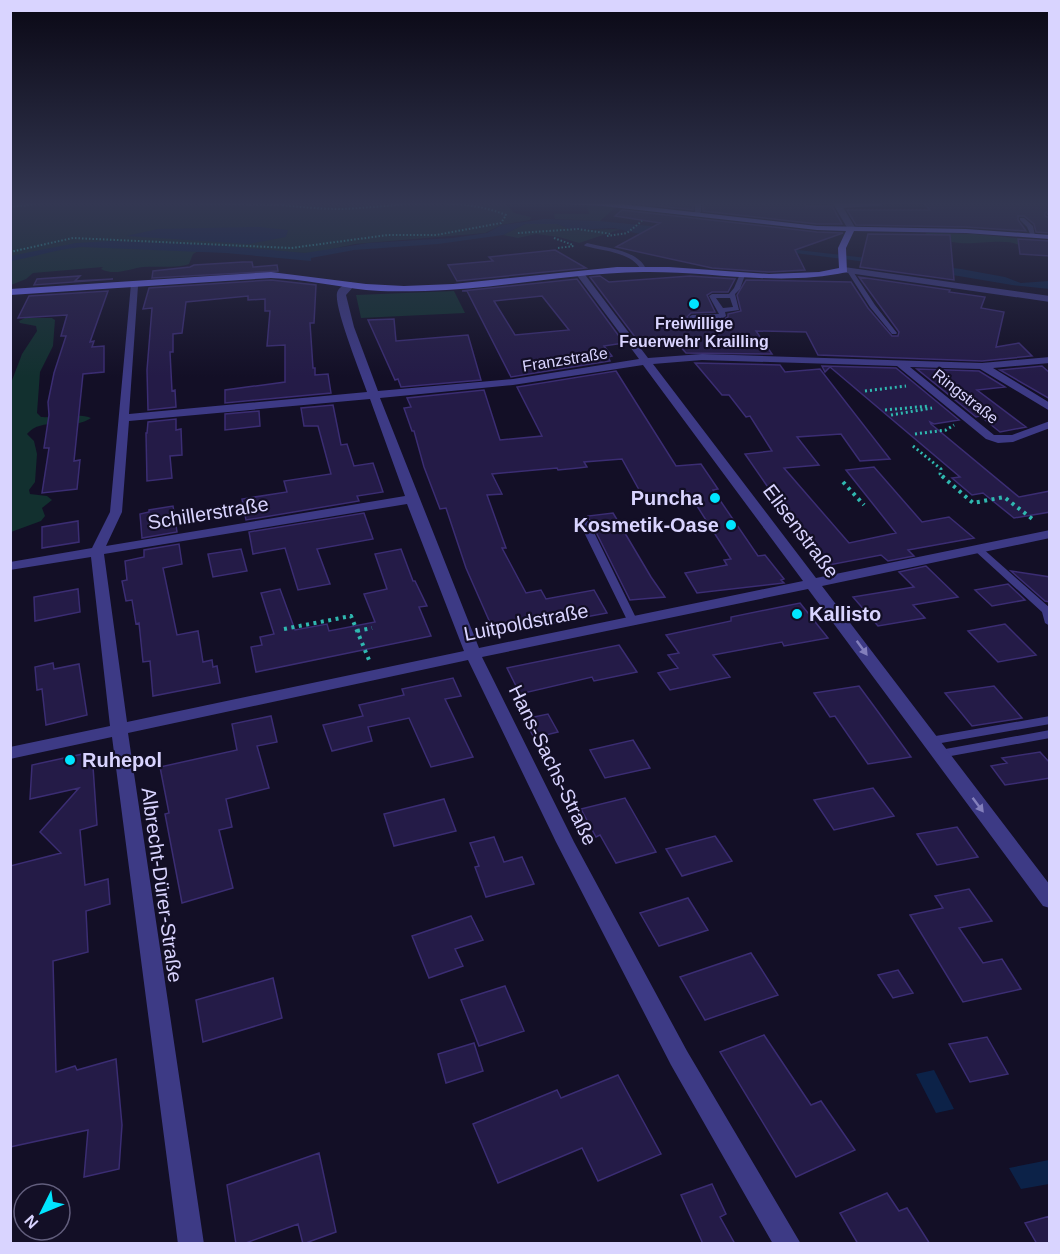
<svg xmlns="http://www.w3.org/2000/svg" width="1060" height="1254" font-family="Helvetica,sans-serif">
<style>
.green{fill:#12302f}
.water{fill:#0c2248}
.building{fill:#241b47;stroke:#3b2d73;stroke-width:1.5;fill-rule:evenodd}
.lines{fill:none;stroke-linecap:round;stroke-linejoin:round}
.path-far2{stroke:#2fb8b0;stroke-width:2;stroke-dasharray:1.5 2;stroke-linecap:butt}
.path-far1{stroke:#2fb8b0;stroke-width:3;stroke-dasharray:2 3;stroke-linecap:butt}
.path{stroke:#2fb8b0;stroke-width:4;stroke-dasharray:3 4.5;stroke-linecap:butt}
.lane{fill:#3d3a85;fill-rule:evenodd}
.street{fill:#3d3a85;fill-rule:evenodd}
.secondary{fill:#6f6bff;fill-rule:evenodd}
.oneway{fill:#837fbc}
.poi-dot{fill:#00e5ff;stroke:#130f26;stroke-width:2}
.labels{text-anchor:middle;stroke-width:4.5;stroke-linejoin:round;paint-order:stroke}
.far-poi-label{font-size:16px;font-weight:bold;fill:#d9d4ff;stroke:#130f26}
.far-street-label{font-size:16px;fill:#d9d4ff;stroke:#130f26}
.poi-label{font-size:20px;font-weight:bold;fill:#d9d4ff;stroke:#130f26;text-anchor:end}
.street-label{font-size:20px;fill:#d9d4ff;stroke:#130f26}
</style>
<rect width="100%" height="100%" fill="#130f26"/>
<path class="green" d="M11 202 506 204 514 213 531 217 530 220 501 225 485 233 355 244 314 253 196 251H198L193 254 189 264 186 265C171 268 157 266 143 267 129 269 114 276 101 269L103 267 33 273 26 279 11 285Z
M587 205 616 207 600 221 555 219 554 214H589Z
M525 224H557L573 230 621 229 579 243 559 237 536 234 518 238 503 235Z
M926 233 973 234 1035 240 1022 247C1011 237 976 245 960 243 949 242 938 239 927 236Z
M454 291 465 313 361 318 356 295Z
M25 318H52L55 320 53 346 40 372 37 413 41 417C53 418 82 413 91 418 71 432 44 415 27 434L34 441 37 454 35 482 29 490 30 494 47 496 52 500 42 508 45 516 41 521 11 532V383L22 354 37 331 36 326 20 323 19 321Z"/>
<path class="water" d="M544 219 599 221 650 226 764 246 961 269 1005 277 1021 283 1049 281 1050 289 1012 285 899 266 635 233 614 228 573 230 557 224H525L503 235 438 244 354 250 311 258V261L226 253 81 247C58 249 34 257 11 261L10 256 76 243 111 241 213 245 305 253 368 243 453 238 487 233 502 225Z
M259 227 288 230 286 237 249 244 126 236 158 229Z
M934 1070 954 1109 936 1113 916 1074Z
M1049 1160V1184L1021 1189 1009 1168Z"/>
<path class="building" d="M634 202H693V210L632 203Z
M703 202H805L806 206H832L842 224H817L703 211Z
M942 202H1050V210L1045 213V216L1050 218V233L1036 232 1034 224 1024 216H1018V220L1026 231 966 227 856 225 847 210H930L924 203H943Z
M622 210 817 232 843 233 795 250 805 270 769 272 712 268 616 247 660 223 615 216Z
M868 234 950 235 954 280 860 267Z
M1018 239 1050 241V256L1020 254Z
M555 250 586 268 457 281 448 265 493 261 489 257Z
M243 262H252L253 267 277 265 278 271 152 278 153 271 190 267 194 265Z
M80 276 75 281 113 279 34 285 37 279Z
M600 276 609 282 690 276 735 279 728 292H712L707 295 715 312 691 313 687 317 690 320H723L728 317V314L741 311 737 295 746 280 851 282 868 308 892 336H898L899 332 859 277 950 290 949 292 985 297 981 308 1004 312 996 347 1019 343 1032 356 982 361 818 355 806 332 756 331 772 354 686 353 678 344 659 346 653 339 638 341 590 277Z
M577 279 624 343 604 346 612 356 608 357 610 361 511 377 467 291H462ZM542 296 569 330 515 335 494 301Z
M271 280 316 285 314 323H310L313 368H315V375L328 374 331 393 225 403V390L285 382V345L267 346 270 311H265V299L248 300V296L186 302 182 333 173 334V352H170L172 391 175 390 176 407 148 410 147 370 152 308 143 309 149 288Z
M108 291 90 342 94 341 92 347 104 346V372L83 374 74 461 80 460 77 489 42 493 49 448H44L49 415 48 402 54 373 66 336H61L67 315 18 318 29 296Z
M394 319 396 341 468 335 481 380 401 387 398 379 395 380 368 320Z
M695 363 780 365 785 372 820 369 890 459 860 461 841 434 797 437 819 465 784 468 849 543 896 533 846 470 874 467 922 522 949 517 974 538 908 550 914 556 888 561 881 555 829 565 783 509 745 454 772 451 750 416 746 417 729 395H722Z
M822 366 896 368 959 420 934 424 930 422 931 424 1019 497 1050 491V512L1014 518 983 493 972 495 952 478 960 477 830 367 825 372Z
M1042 366 1050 373V399L1000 370Z
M917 369 979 371 1005 387 977 390 1026 427 1000 432 980 416 976 417Z
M616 371 676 466 701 464 718 489 713 490 758 556 765 555 784 579 781 580 784 583 697 593 685 573 727 565 724 560 731 559 688 492 643 497 622 459 584 462 587 467 578 468 558 470 557 468 492 474 502 494 487 495 506 548H502L526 593 541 590 546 599 594 590 607 613 495 634 466 568 446 508 440 509 424 467 414 431H412L404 408 411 407 407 398 484 390 500 440 542 436 517 387Z
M333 405 341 445 347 444 354 466 373 463 383 492 357 496 359 501 246 520 242 499 287 492 284 481 331 474 318 426H304L301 408Z
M259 411 260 426 225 430V414Z
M176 419V430L181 429 182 455 170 456 172 478 147 481 146 433H147L148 422Z
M173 506 177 532 142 538 140 514 149 512V510Z
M364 513 373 539 317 549 330 584 298 590 285 548 253 554 249 532Z
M613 513 651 577 665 597 630 600 588 516Z
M78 521 79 542 42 548V527Z
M179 544 182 564 163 568 177 635 198 631 203 662 212 660 213 667 217 666 220 683 153 696 150 661 143 662 139 623 136 624 132 600 126 601 122 581 127 580 125 561 144 557V550Z
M241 549 247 571 213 577 208 554Z
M401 549 413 581H415L427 606 419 607 431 636 256 672 251 647 262 645 260 637 274 634 261 593 280 589 295 630 327 624 329 631 375 622 364 594 387 589 375 554Z
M926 566 958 597 913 605 925 618 878 626 853 597 914 587 899 572Z
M1011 571 1050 577V602L1045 601Z
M1008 584 1025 600 992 606 975 590Z
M78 589 80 612 35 621 34 597Z
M800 603 828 638 784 646 782 642 713 655 730 677 670 690 658 673 678 668 668 655 679 653 666 635 731 621V617Z
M1005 624 1036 655 998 662 968 631Z
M619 645 637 672 594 681 592 677 520 694 507 668Z
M53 663 54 669 79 664 87 715 46 725 42 689 37 690 35 667Z
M453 678 461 696 445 699 473 757 431 767 409 718 368 727 372 741 332 751 323 725 363 716 359 705 404 695 402 689Z
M859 686 876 709 911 757 868 764 835 716 830 717 814 693Z
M994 686 1022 718 972 726 945 693Z
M548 714 558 732 534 738 524 719Z
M271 716 277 742 257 746 269 788 226 799 232 827 219 830 233 888 182 903 165 814 169 813 160 767 237 750 232 724Z
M633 740 650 768 605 778 590 750Z
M92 752 97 825 80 830 85 885 108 879 110 904 86 911 88 952 53 961 56 1072 75 1066 77 1070 116 1059 122 1125 119 1169 84 1177 88 1130 10 1147V866L61 853 40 832 79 788 30 799 32 765Z
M1040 752 1050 763V778L1005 785 991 766 1007 763 1002 758Z
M873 788 894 816 834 830 814 800Z
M625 798 656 852 616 863 600 835 596 837 581 809Z
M444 799 456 831 394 846 384 814Z
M957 827 978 857 937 865 917 834Z
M715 836 732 861 682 876 666 849Z
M494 837 504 862 522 857 534 884 486 897 475 867 479 866 470 843Z
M969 889 992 921 959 928 983 963 1002 959 1021 989 963 1002 910 915 943 908 935 896Z
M688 898 708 930 659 946 640 913Z
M471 916 483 940 455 949 463 966 429 978 412 936Z
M751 953 778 995 705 1020 680 977Z
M898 970 913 993 893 998 878 975Z
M273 978 282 1018 203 1042 196 1000Z
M505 986 524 1031 479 1046 461 1000Z
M764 1035 811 1105 821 1101 855 1150 796 1177 720 1052Z
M987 1037 1008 1074 970 1082 949 1044Z
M474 1043 483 1071 446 1083 438 1054Z
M618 1075 661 1154 598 1181 582 1148 498 1183 473 1124 557 1090 561 1098Z
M319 1153 336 1232 303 1244 298 1224 243 1244H236L227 1185Z
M712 1184 726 1214 720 1217 735 1244H703L681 1195Z
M887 1193 899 1211 907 1208 930 1244H858L840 1213Z
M1050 1216V1244H1037L1025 1223Z"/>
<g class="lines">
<path class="path-far2" d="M127 202 281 205
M10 207 54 202
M518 233 578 229 611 234
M607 236 627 233 642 221
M554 238 573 245
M558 248 574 246
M10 252 73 238 291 248 388 235H436L501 223 506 215C453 194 396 207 341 209 321 209 301 207 281 205L282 202"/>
<path class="path-far1" d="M865 391 906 386
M885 410 929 406
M891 415 932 408
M915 434 946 430 954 425
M913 446 941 469 940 474 944 477"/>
<path class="path" d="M942 476 973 503 1004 497 1035 521
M843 482 864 505
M284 629 351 616 369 660
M357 631 372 628"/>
<path class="lane" d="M695 202H701V212L696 216 693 214 695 212Z
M876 202H882L883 204 880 206 838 208 835 206 838 204Z
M1050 212V216L1047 215V213Z
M1020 218H1024L1033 226 1035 236H1031L1027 227 1020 220Z
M587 243C606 248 638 250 646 269L641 270C632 252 603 251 585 246L584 245Z
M848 270H852L875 305 897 333 896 334H892L870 307 847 271Z
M740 274 745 275 740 289 735 294 739 310 725 312 726 316 723 318H690L689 317 692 315 719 314 709 296 712 294H729L734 288ZM716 298H730L733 307 723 308Z
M584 519 589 522 638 622 637 624 633 625 628 622 579 522Z
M978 546 981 547 1050 608V626L1045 623 1042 612 975 551 973 549 975 547Z
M1050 716V724L930 745 926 744 924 741 926 738 930 737Z
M1050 730V738L940 758 936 757 934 754 936 751 940 750Z"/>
<path class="street" d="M832 202H840L856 229 855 231H849Z
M844 267 1050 296V302L841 272 840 270Z
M580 271 583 272 648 358 702 354 982 363 1050 357V363L993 368 1050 403V411L980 369 910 367 994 435H1012L1050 421V428L1013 442 998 443 986 439 897 366 702 360 653 364 816 578 1050 530V538L822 586 1050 885V908L1043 906 808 589 482 657 574 842 687 1051 801 1244H773L671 1065 556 842 468 660 128 733 204 1244H178L112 737 10 759V747L110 726 91 557 10 570V562L92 548 110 512 131 284 138 286 129 414 367 392C361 374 334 308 337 293 338 287 346 284 351 282L355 285 346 295 354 327 378 391 513 379 639 359 576 274ZM643 365 803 581 479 648 380 398 513 385ZM370 399 405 496 106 546 122 512 129 421ZM407 504 464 651 127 722 104 554Z"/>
<path class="secondary" d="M561 202H604L817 226 966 229 1050 235V239L966 233 854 231 846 248 847 272C779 287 711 271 643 272 570 273 498 289 425 291 405 291 385 292 366 290 334 286 303 279 271 278L10 295V289L271 272 366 284 404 286 453 284 617 267H669L769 274 819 272 839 268 838 248 846 231 817 230 603 206 565 204Z"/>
</g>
<defs><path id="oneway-solid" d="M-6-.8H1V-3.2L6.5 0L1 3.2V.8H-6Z" transform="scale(1.5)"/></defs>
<g class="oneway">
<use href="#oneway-solid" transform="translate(862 648) rotate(54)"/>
<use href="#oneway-solid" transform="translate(978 805) rotate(53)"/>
</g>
<linearGradient id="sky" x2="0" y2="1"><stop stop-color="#0a0815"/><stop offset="0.54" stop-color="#333752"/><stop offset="1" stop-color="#333752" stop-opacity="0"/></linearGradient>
<rect width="1060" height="377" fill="url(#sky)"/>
<g class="poi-dot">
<circle cx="694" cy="304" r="6"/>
<circle cx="715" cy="498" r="6"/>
<circle cx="731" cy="525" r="6"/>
<circle cx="797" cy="614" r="6"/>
<circle cx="70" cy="760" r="6"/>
</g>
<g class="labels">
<g class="far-poi-label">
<text x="694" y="329">Freiwillige<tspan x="694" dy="18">Feuerwehr Krailling</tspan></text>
</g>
<g class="far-street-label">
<text transform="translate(565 359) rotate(-9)" y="6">Franzstraße</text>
<text transform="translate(966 396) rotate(38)" y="6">Ringstraße</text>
</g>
<g class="poi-label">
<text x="703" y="505">Puncha</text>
<text x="719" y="532">Kosmetik-Oase</text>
<text x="809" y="621" text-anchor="start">Kallisto</text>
<text x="82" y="767" text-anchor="start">Ruhepol</text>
</g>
<g class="street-label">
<text transform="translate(208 513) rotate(-9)" y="7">Schillerstraße</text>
<text transform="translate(801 531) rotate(53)" y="7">Elisenstraße</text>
<text transform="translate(526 622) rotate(-11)" y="7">Luitpoldstraße</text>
<text transform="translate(553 765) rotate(64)" y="7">Hans-Sachs-Straße</text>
<text transform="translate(162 885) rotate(82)" y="7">Albrecht-Dürer-Straße</text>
</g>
</g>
<rect width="1060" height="1254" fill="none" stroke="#d9d4ff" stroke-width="24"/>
<g transform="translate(42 1212) rotate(227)"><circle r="28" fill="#130f26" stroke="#625e7d" stroke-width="1.5"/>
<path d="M0-4.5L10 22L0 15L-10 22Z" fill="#00e5ff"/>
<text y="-9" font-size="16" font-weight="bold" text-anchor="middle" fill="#d9d4ff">N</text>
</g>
</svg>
